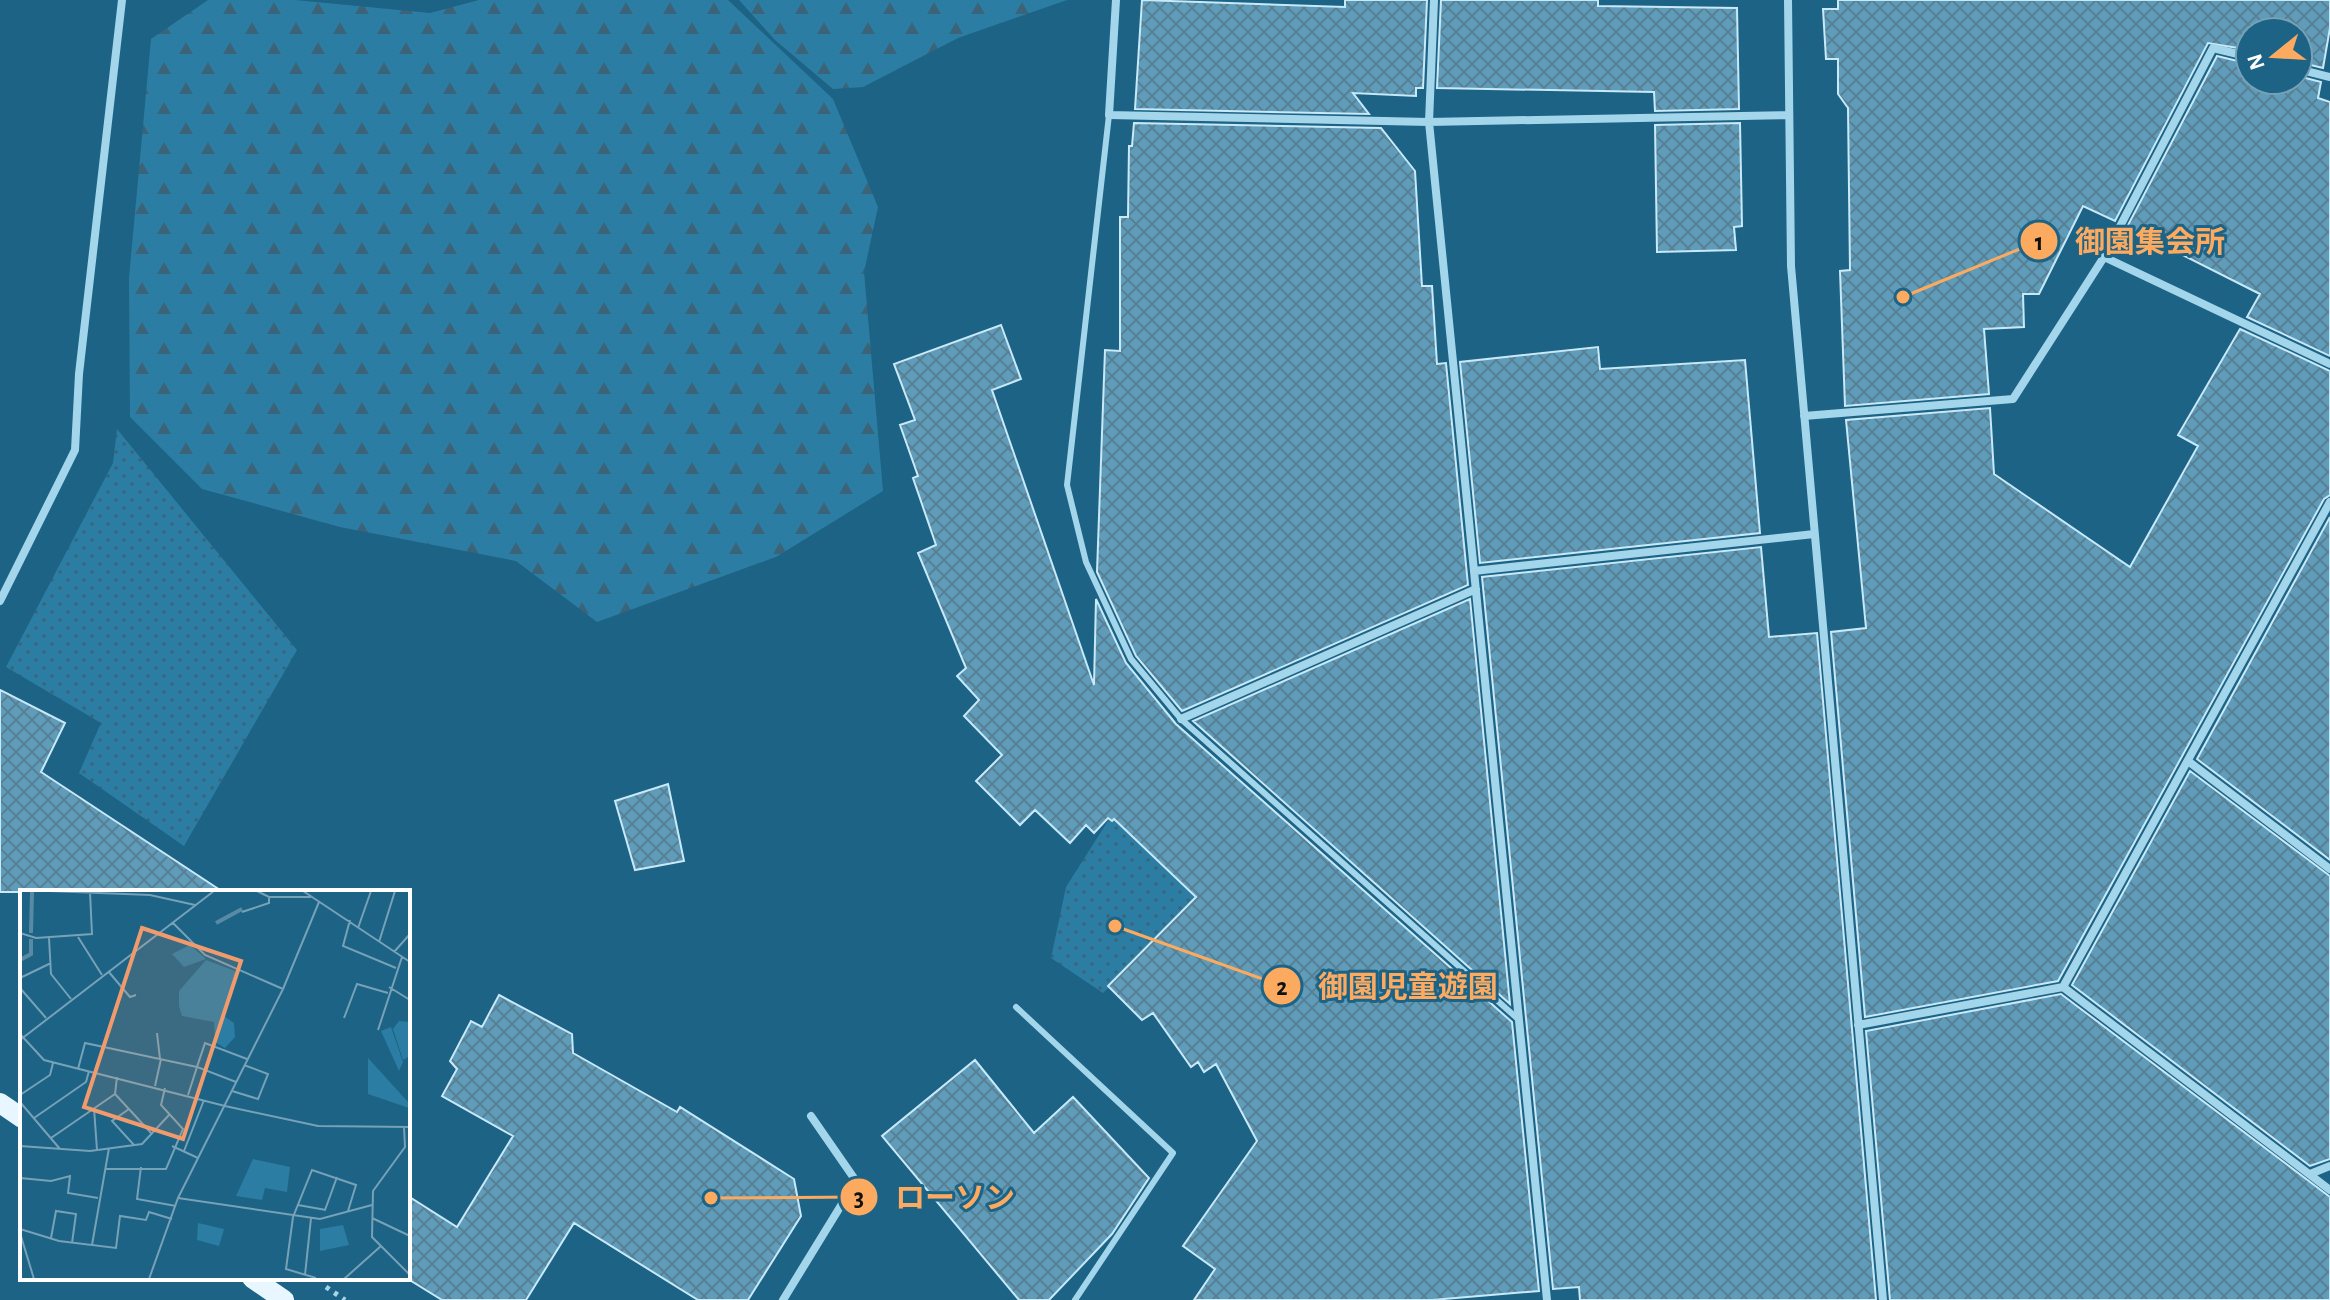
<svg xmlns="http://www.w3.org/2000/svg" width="2330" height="1300" font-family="'Alegreya Sans','Noto Sans JP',sans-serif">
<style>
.grass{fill:url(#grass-dots)}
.forest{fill:url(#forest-firs)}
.building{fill:url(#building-cross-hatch);stroke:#c8e9f8;stroke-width:2}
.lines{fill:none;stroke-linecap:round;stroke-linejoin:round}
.path{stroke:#a3d5eb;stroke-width:5;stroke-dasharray:4 6;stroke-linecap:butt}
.lane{stroke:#a3d5eb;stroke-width:6}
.street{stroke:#a3d5eb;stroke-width:8}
.primary{stroke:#e8f6ff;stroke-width:20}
.inset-river{fill:none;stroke:#588ba3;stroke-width:4}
.inset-road{fill:none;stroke:#77a1b6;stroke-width:2}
.view{fill:#f19b6d;fill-opacity:0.15;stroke:#f19b6d;stroke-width:4}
.inset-edge{fill:none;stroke:#fff;stroke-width:4}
.leader{fill:none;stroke:#fcaa60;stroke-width:3}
.callout-dot{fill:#fcaa60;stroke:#1c6386;stroke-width:3}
.mark-label{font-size:24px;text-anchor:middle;font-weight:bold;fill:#111}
.callout-label{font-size:30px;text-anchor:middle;font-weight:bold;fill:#fcaa60;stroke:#1c6386;stroke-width:6;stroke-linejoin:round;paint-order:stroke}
</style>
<defs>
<pattern id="grass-dots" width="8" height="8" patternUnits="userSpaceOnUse" patternTransform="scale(2)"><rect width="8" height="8" fill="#2c7da3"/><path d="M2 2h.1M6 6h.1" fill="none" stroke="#3c6478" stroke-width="1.8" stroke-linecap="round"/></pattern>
<pattern id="forest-firs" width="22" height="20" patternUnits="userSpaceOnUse" patternTransform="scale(2)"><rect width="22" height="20" fill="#2c7da3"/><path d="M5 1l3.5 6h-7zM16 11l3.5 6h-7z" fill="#3c6478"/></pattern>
<pattern id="building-cross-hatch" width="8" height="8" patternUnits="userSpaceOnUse" patternTransform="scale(2)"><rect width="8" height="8" fill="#5e9cba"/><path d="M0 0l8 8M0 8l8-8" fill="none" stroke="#588094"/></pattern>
</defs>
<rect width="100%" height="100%" fill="#1c6386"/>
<path class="grass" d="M117 429 297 650 184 846 79 773 101 723 6 667 113 463Z
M1113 813 1205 895 1103 993 1051 958 1066 887Z"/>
<path class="forest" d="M208 0H295L430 13 479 0H728L833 99 878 207 864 272 883 491 776 557 597 622 516 561 340 527 202 489 130 417 129 278 151 39Z
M739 0H1067L958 38 863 87 833 89 775 40Z"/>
<path class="building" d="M1142 0 1345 7V0H1427L1423 88H1416V96L1353 93 1369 114 1135 109Z
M1441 0H1598V6L1737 8 1739 109 1655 111 1654 92 1437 88Z
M1838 0H2330V28L2323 68 2298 62V32H2250V50L2208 43 2115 221 2083 206 2039 294H2023L2024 327 1984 329 1989 394 1845 406 1840 271 1850 270 1848 108 1838 94V59H1826L1823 9H1838Z
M2217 56 2250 64V80H2298V76L2321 82 2318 98 2330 102V356L2247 317 2260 294 2127 227Z
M1134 123 1381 128 1415 171 1422 286H1432L1437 364 1446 363 1468 585 1182 711 1136 656 1097 572 1105 350 1120 351V217H1128L1129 146H1132Z
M1740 123 1742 226 1734 227 1736 250 1657 252 1655 125Z
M1001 325 1021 379 992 390 1094 685 1096 599 1126 663 1176 724 1512 1022 1539 1291 1432 1300H1194L1215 1269 1183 1246 1257 1141 1216 1064 1204 1072 1198 1062 1191 1067 1153 1013 1142 1020 1108 986 1196 897 1114 819 1112 821 1108 818 1094 833 1086 825 1070 843 1035 810 1020 825 976 781 1002 755 964 716 979 700 957 676 966 668 918 553 936 545 913 478 918 476 900 425 915 420 894 364Z
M2240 329 2330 371V495L2324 499 2058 981 1865 1017 1831 632 1866 628 1846 420 1990 408 1994 474 2130 567 2198 446 2178 435Z
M1598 347 1600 369 1745 360 1760 533 1480 563 1460 362Z
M2330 517V860L2197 759Z
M1761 547 1769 637 1817 633 1876 1300H1580L1579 1287 1553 1289 1482 577Z
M1470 599 1510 1004 1193 721Z
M0 690 65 723 41 772 223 892H0Z
M2190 771 2330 876V1159L2310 1166 2072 985Z
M668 784 684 861 635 870 615 801Z
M2061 994 2330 1197V1300H1890L1866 1031Z
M499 995 572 1034 573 1053 677 1112 680 1107 794 1179 801 1216 748 1300H698L574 1223 526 1300H442L408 1279V1196L457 1227 513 1136 442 1096 457 1069 450 1061 471 1021 482 1027Z
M975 1060 1034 1133 1073 1097 1149 1178 1112 1234 1049 1300H1019L882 1136Z"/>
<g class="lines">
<path class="path" d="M326 1287 345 1300"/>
<path class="lane" d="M1109 115 1067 485 1086 562 1131 659 1181 719 1518 1019
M1016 1007 1173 1153 1075 1300"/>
<path class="street" d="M1116 0 1109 115 1429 122 1434 0
M1788 0 1791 266 1883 1300
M2298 69 2330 77
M2104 257 2330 364
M1804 416 2013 399 2104 257 2213 48 2250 57
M1474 571 1814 534
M0 601 75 450 79 374 122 0
M1181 719 1476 589
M2188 761 2330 869
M2063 987 2330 502
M1858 1025 2063 987 2330 1190
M2310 1174 2330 1166
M783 1300 856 1181 811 1116
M1547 1300 1429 122 1789 115"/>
<path class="primary" d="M0 1103 22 1118
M252 1278 284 1300"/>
</g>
<g transform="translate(20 890)">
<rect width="390" height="390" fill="#1c6386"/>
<path d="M170 55 186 69 164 77 152 64ZM233 269 270 277 267 302 245 298 242 310 216 306Z" fill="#2c7da3"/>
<path d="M186 70 215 81 216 88 204 126 214 133 215 147 205 158 195 152 194 132 162 126 159 116V101ZM379 131 390 132V166L383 170 373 139ZM348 168 389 213V218L348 204ZM178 333 204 339 199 356 177 350Z" fill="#2c7da3"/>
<path d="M371 137 383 172 379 181 361 141ZM323 335 329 355 300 361V339Z" fill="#2c7da3"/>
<path class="inset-river" d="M196 33 222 19M11 43 12 1M0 70 11 64V49"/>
<path class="inset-road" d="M29 1 130 5 175 15M237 1 249 7H291M283 1 390 72M222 22 249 13V7M330 30 323 56 376 78M152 32 185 65 263 99M338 38 351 1M0 43 16 48 72 44 70 2M58 47 82 85M29 48 31 84 51 109M359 52 375 1M374 62 390 44M88 81 110 107 116 105M0 88 31 73M369 97 390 110M0 98 26 128M324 128 337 94 368 103M358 140 382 67M137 143 140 169M0 144 24 170 205 216 298 236 390 237M0 150 194 1M58 179 65 153 177 177 168 205M216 192 177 177 185 153 227 169M135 196 141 169M212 201 238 209 248 184 224 175M95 204 132 244M0 205 30 185 33 173M0 212 40 259M74 218 77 260M109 219 92 231 114 255M14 228 66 192 69 181M384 237 385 257 353 301 352 347 390 385M31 248 95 204 97 187M0 256 70 261 122 254 149 225M152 256 178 268M164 261 184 210M121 277 117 309 156 316M86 279H146L163 239 141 215 145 198M0 288 31 291 50 286 48 303 78 308M158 308 300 329 352 315M278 315 306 320M305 320 317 287M352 328 390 346M0 339 39 351 96 358 100 326 126 330 129 322 152 329M0 343 14 389M31 348 36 321 56 324 52 353M72 355 89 258M285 385 291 328M296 388 266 379 273 327 292 280 336 295 328 321M129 389 158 308 263 99 299 12M324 389 361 356"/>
<path class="view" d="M122 38 221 71 163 249 64 217Z"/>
<rect width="390" height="390" class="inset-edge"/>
</g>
<path class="leader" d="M1903 297L2039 241M1115 926L1282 986M711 1198L859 1197"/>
<g class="callout-dot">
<circle cx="1903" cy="297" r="8"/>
<circle cx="1115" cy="926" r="8"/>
<circle cx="711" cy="1198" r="8"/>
<circle cx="2039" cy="241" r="20"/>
<circle cx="1282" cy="986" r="20"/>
<circle cx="859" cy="1197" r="20"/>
</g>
<g class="mark-label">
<text x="2039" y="250">1</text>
<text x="1282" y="995">2</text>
<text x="859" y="1206">3</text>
</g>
<g class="callout-label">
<text x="2150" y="252">御園集会所</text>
<text x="1408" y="997">御園児童遊園</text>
<text x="955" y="1208">ローソン</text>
</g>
<g transform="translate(2274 56) rotate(252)"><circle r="38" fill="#1c6386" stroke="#77a1b6" stroke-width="2"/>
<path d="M0-6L14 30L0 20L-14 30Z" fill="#fcaa60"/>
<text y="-12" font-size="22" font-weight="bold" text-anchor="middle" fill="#ffffff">N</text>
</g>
</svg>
